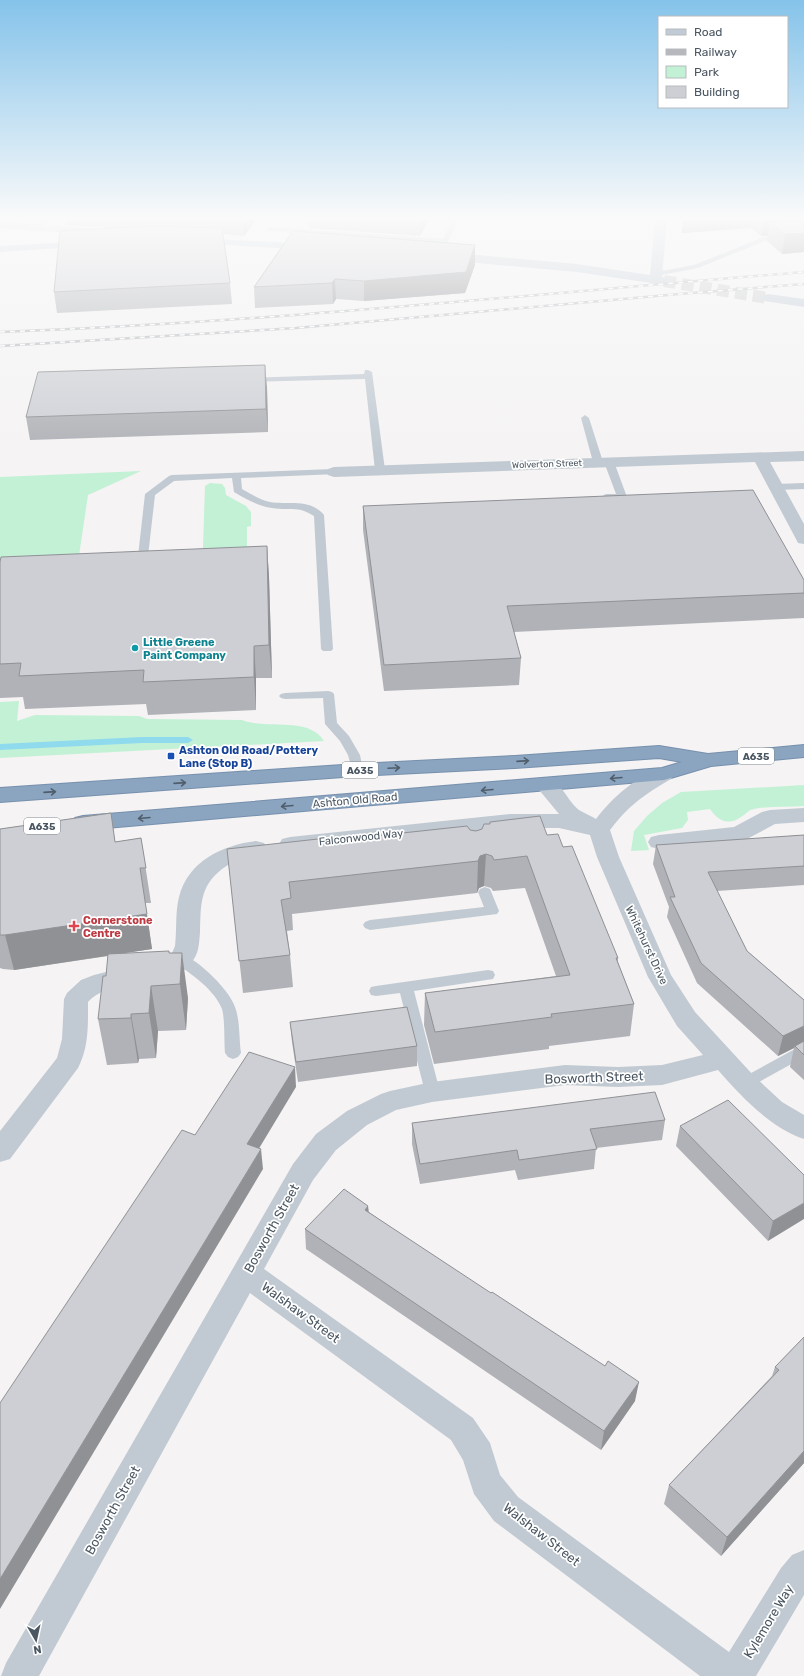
<svg xmlns="http://www.w3.org/2000/svg" width="804" height="1676" font-family="Rubik,sans-serif">
<style>
.green{fill:#c3f1d5}
.lines{fill:none;stroke-linecap:round;stroke-linejoin:round}
.stream{fill:#90daee;fill-rule:evenodd}
.secondary-tunnel{stroke:#caccce;stroke-width:12;stroke-dasharray:12 6;stroke-linecap:butt}
.highway-casing{stroke:#7690ad;stroke-width:2}
.lane{fill:#c1cad2;fill-rule:evenodd}
.street{fill:#c1cad2;fill-rule:evenodd}
.secondary{fill:#c1cbd6;fill-rule:evenodd}
.highway{fill:#8ba5c1;fill-rule:evenodd}
.rail-casing{stroke:#b5b8bd;stroke-width:2.5}
.rail{stroke:#fff;stroke-width:1.5;stroke-dasharray:5;stroke-linecap:butt}
.wall{fill:#b0b2b7}
.shaded-wall{fill:#909195}
.building{fill:#cdcfd5;stroke:#909195}
.oneway{stroke:#505e6b}
.culture-dot{fill:#0f9aa8;stroke:#fff;stroke-width:1.5}
.transit-dot{fill:#1a4fb4;stroke:#fff;stroke-width:1.5}
.health-dot{fill:#e0444e;stroke:#fff;stroke-width:1.5}
.labels{text-anchor:middle;stroke-width:3.5;stroke-linejoin:round;paint-order:stroke}
.far-street-label{font-size:9px;fill:#4a5661;stroke:#fff}
.shield{fill:#fff;stroke:#808990;stroke-width:1}
.shield-label{font-size:10px;font-weight:bold;fill:#4a5661}
.culture-label{font-size:11px;font-weight:bold;fill:#0d838f;stroke:#fff;text-anchor:start}
.transit-label{font-size:11px;font-weight:bold;fill:#164399;stroke:#fff;text-anchor:start}
.street-label{font-size:11px;fill:#4a5661;stroke:#fff}
.health-label{font-size:11px;font-weight:bold;fill:#be3a42;stroke:#fff;text-anchor:start}
.near-street-label{font-size:13px;fill:#4a5661;stroke:#fff}
</style>
<rect width="100%" height="100%" fill="#f5f3f3"/>
<path class="green" d="M141 471 88 495 75 583 0 606V477Z
M210 483 222 484 225 488 226 495 246 506 251 512V526L247 527V576L202 578 205 486Z
M19 701 17 721 35 715 139 716 147 719 242 720C266 730 309 716 324 741L0 758V702Z
M804 785V806C788 807 770 806 754 809 748 810 746 814 741 817 729 826 718 821 710 809L687 812 688 820 682 828 644 835 649 850 631 851 634 831 647 816 662 803 681 792Z"/>
<g class="lines">
<path class="stream" d="M142 737H188L193 740 188 743H142L0 750V744Z"/>
<path class="secondary-tunnel" d="M664 281 768 298"/>
<g class="highway-casing">
<path id="highway" d="M804 745V757L711 766 664 780 83 830 75 828 72 823 75 818 83 816 662 768 682 762 659 758 515 768 357 776 0 802V788L357 764 515 756 659 746 708 754Z"/>
</g>
<path class="lane" d="M44 220H51L40 229H36V227Z
M452 220H458L445 248 442 250 439 248 441 243 269 231 266 229 269 227 443 239Z
M804 233V237L767 240 698 268 656 276 652 274 656 272 694 265 764 237Z
M365 370H368L372 372 385 470 380 473 375 470 365 379 248 382 244 380 248 378 364 374Z
M585 415 589 418 603 462 601 464 598 465 593 462 581 418Z
M609 459 614 462 627 497 625 499 606 500 601 497 606 494H616L604 462Z
M334 469 337 470 339 472 337 474 241 478 242 489C251 494 260 500 270 502 288 505 310 498 324 515L333 649 331 651H323L321 649 314 516C297 505 290 511 272 508 258 506 246 499 234 492L232 478 174 481 155 495 147 565 142 568 137 565 145 494 169 476 172 475Z
M804 483V489L776 490 771 487 776 484Z
M328 691 332 692 334 694 337 723 349 736 360 755 363 770 361 773H353L348 755 340 741 325 724 323 698 285 699 281 698 279 696 281 694 285 693Z
M485 887 490 889 499 911 497 914 370 930 365 928 363 925 365 922 370 920 484 907 478 892 480 889Z
M181 954C198 959 232 992 236 1010 240 1023 239 1039 241 1053L238 1057 233 1059 228 1057 225 1053C224 1042 225 1019 222 1009 214 989 192 975 176 963L174 959 176 955Z
M488 970 493 971 495 975 493 979 414 991 440 1092 438 1096 432 1098 426 1096 400 993 376 996 371 995 369 991 371 987 376 986Z
M804 1044V1057L750 1087 745 1089 740 1087 737 1083 740 1079Z"/>
<path class="street" d="M0 222 99 229 103 230 105 232 103 234 99 235 0 228Z
M804 451V461L770 462 804 524V544L798 543 796 539 755 462 334 477 328 475 326 472 328 469 334 467Z
M664 768 671 769 674 774 671 779C645 794 629 805 610 830L619 857 671 975 695 1012 754 1076 782 1102 804 1115V1139C769 1127 742 1097 718 1070L662 1085 618 1087 565 1085 432 1102 396 1110 367 1125 336 1150 313 1180 264 1269 473 1418 490 1443 500 1475 518 1497 729 1652 781 1568 792 1555 804 1550V1595L756 1676H700L494 1521 474 1494 463 1460 451 1440 250 1293 39 1676H1L6 1663 293 1164 316 1134 347 1111 381 1094 390 1091 432 1082 565 1065 618 1067 662 1065 703 1055 677 1026 648 977 597 857 590 835 559 828H510L290 851 282 849 279 844 282 839 290 837 510 814H559L535 785 539 780C560 775 565 799 579 810 584 813 591 816 596 819 612 798 638 774 664 768Z
M804 808V822L775 824 747 839 739 841 659 849 651 847 648 842 651 837 659 835 734 827 762 812 770 810Z
M256 841 264 843 267 848 264 853C258 855 252 855 246 857 237 859 229 864 222 869 199 887 201 906 200 932 199 944 199 954 191 963 165 995 115 974 88 1002 88 1024 89 1047 78 1068L10 1159 0 1162V1131L57 1058 62 1039 64 999 67 993 81 980 94 975 114 970 154 965 163 961 172 953 175 946C177 930 175 913 179 897 188 861 223 845 256 841Z"/>
<path class="secondary" d="M655 220H667L662 277 668 278 670 281 668 284 664 285 577 272 445 260 441 258 439 256 441 254 445 252 577 264 650 275Z
M195 238 312 244 316 245 318 247 316 249 312 250 191 243 189 241 191 239Z
M89 241 93 242 95 244 93 246 0 252V246Z
M768 294 804 299V307L764 301 762 298 764 295Z"/>
<use href="#highway" class="highway"/>
<g class="rail-casing">
<path id="rail" d="M0 332C268 322 536 294 804 272
M0 346 296 328 679 294 804 284"/>
</g>
<use href="#rail" class="rail"/>
</g>
<path class="wall" d="M65 220H256L244 236 223 234 230 283 232 304 57 313 54 292 109 228 66 225Z
M308 220H429L420 236 309 228Z
M683 220H804V252L782 254 767 241 768 236H761L751 228 682 233Z
M475 245V265L465 293 364 301 336 299 333 304 255 308 254 287Z
M267 387 268 432 30 440 26 417Z
M363 506 804 580V618L514 632 521 658 519 685 384 691 363 530Z
M267 546 269 577 272 678H256V710L148 715 146 704 25 709 23 697 0 698V562Z
M111 813 115 842 141 838 151 903H145L152 949 124 953H170L188 998 186 1030 158 1031 156 1058 139 1059 138 1063 107 1065 98 1019 106 976 108 956 14 970 3 969 0 968V829Z
M490 822 547 835 563 847 618 958V962L634 1004 630 1036 549 1046V1049L434 1064 424 1025 425 993 556 976 525 888 493 891 491 888 484 886 479 888 477 893 292 914 293 930 287 931 290 955 293 987 243 993 227 849 470 830 476 831 482 829 490 824Z
M804 835V885L717 891 747 951 804 1000V1080L790 1067 794 1048 778 1056 697 983 667 917 669 907 653 864 656 845Z
M290 1022 417 1046V1066L298 1082 292 1042Z
M665 1120 662 1140 596 1148 594 1169 518 1180 515 1170 420 1184 412 1144V1123Z
M680 1126 804 1175 768 1241 676 1146Z
M368 1206 369 1212 635 1401 601 1450 306 1249 305 1229Z
M804 1337V1463L721 1556 664 1504 669 1485 772 1376 775 1367Z"/>
<path class="shaded-wall" d="M243 220H256L244 236Z
M420 220H429L420 236Z
M683 220H752L751 228 682 233Z
M764 220H804L770 222 768 236H761Z
M804 233V252L782 254 785 234Z
M475 245V265L465 293 364 301V281Z
M335 279 336 299 333 304 332 283Z
M265 365 267 387 268 432 266 409Z
M267 546 269 577 272 678 269 645Z
M254 646 256 678V710L254 677Z
M486 854 484 886 479 888 477 893 478 861 480 856Z
M147 914 152 949 14 970 5 935Z
M182 953 188 998 186 1030 180 984Z
M151 986 158 1031 156 1058 149 1013Z
M131 1014 139 1059 138 1063 131 1018Z
M804 1026V1044L795 1046 794 1048 778 1056 783 1036Z
M295 1067 296 1087 249 1165 247 1144Z
M261 1149 263 1169 0 1609V1579Z
M804 1203V1219L768 1241 773 1221Z
M368 1206 369 1226 365 1210Z
M639 1382 635 1401 601 1450 604 1431Z
M804 1451V1463L721 1556 727 1537Z"/>
<path class="building" d="M804 220V233L785 234 770 222Z
M151 226 222 228 230 283 54 292 60 231Z
M293 231 475 245 466 272 364 281 335 279 332 283 254 287Z
M265 365 266 409 26 417 38 372Z
M753 490 804 580V593L507 606 521 658 384 665 363 506Z
M267 546 269 645 254 646V677L143 682 144 670 19 676 21 663 0 664V562L1 557Z
M111 813 115 842 141 838 146 868H140L147 914 5 935H0V829Z
M540 816 547 835 558 834 563 847 572 846 618 958H616L634 1004 551 1014 552 1017 435 1032 425 993 570 975 527 856 494 860 492 856 486 854 480 856 478 861 289 882 291 898 281 900 290 955 239 961 227 849 318 839 319 842 467 826 470 830 476 831 482 829 484 824H490V822Z
M804 835V866L708 872 747 951 804 1000V1026L783 1036 701 963 670 897H675L656 845Z
M169 951V953H182L180 984 151 986 149 1013 131 1014V1018L98 1019 103 976H106L108 954Z
M407 1007 417 1046 296 1062 290 1022Z
M804 1041V1055L795 1046Z
M249 1052 295 1067 247 1144 261 1149 0 1579V1403L182 1130 195 1135Z
M655 1092 665 1120 590 1129 597 1149 519 1160 517 1150 420 1164 412 1123Z
M728 1100 804 1175V1203L773 1221 680 1126Z
M344 1189 368 1206 365 1210 491 1293 492 1292 605 1366 608 1361 639 1382 604 1431 305 1229Z
M804 1337V1451L727 1537 669 1485 779 1370 775 1367Z"/>
<defs><path id="oneway-shaft" d="M-6 0H5M1.5-3L5.5 0L1.5 3" fill="none" stroke-width="1.6" stroke-linecap="round" stroke-linejoin="round"/></defs>
<g class="oneway">
<use href="#oneway-shaft" transform="translate(523 761) rotate(-4)"/>
<use href="#oneway-shaft" transform="translate(394 768) rotate(-3)"/>
<use href="#oneway-shaft" transform="translate(616 778) rotate(175)"/>
<use href="#oneway-shaft" transform="translate(180 783) rotate(-4)"/>
<use href="#oneway-shaft" transform="translate(487 790) rotate(175)"/>
<use href="#oneway-shaft" transform="translate(50 792) rotate(-4)"/>
<use href="#oneway-shaft" transform="translate(287 806) rotate(175)"/>
<use href="#oneway-shaft" transform="translate(144 818) rotate(175)"/>
</g>
<linearGradient id="sky" x2="0" y2="1"><stop stop-color="#85c3ea"/><stop offset="0.48" stop-color="#fafafa"/><stop offset="1" stop-color="#fafafa" stop-opacity="0"/></linearGradient>
<rect width="804" height="454" fill="url(#sky)"/>
<circle class="culture-dot" cx="135" cy="648" r="4"/>
<rect class="transit-dot" x="167" y="752" width="8" height="8" rx="2"/>
<path class="health-dot" d="M72 920h4v4h4v4h-4v4h-4v-4h-4v-4h4z"/>
<g class="labels">
<g class="far-street-label">
<text transform="translate(547 464) rotate(-2)" y="3">Wolverton Street</text>
</g>
<g class="shield">
<rect x="738" y="748" width="36" height="16" rx="3"/>
<rect x="342" y="762" width="36" height="16" rx="3"/>
<rect x="24" y="818" width="36" height="16" rx="3"/>
</g>
<g class="shield-label">
<text x="756" y="760">A635</text>
<text x="360" y="774">A635</text>
<text x="42" y="830">A635</text>
</g>
<g class="culture-label">
<text x="143" y="646">Little Greene<tspan x="143" dy="13">Paint Company</tspan></text>
</g>
<g class="transit-label">
<text x="179" y="754">Ashton Old Road/Pottery<tspan x="179" dy="13">Lane (Stop B)</tspan></text>
</g>
<g class="street-label">
<text transform="translate(355 800) rotate(-5)" y="4">Ashton Old Road</text>
<text transform="translate(361 837) rotate(-6)" y="4">Falconwood Way</text>
<text transform="translate(647 945) rotate(65)" y="4">Whitehurst Drive</text>
</g>
<g class="health-label">
<text x="83" y="924">Cornerstone<tspan x="83" dy="13">Centre</tspan></text>
</g>
<g class="near-street-label">
<text transform="translate(594 1077) rotate(-2)" y="5">Bosworth Street</text>
<text transform="translate(271 1228) rotate(-61)" y="5">Bosworth Street</text>
<text transform="translate(301 1312) rotate(36)" y="5">Walshaw Street</text>
<text transform="translate(112 1510) rotate(-61)" y="5">Bosworth Street</text>
<text transform="translate(542 1534) rotate(38)" y="5">Walshaw Street</text>
<text transform="translate(768 1621) rotate(-59)" y="5">Kylemore Way</text>
</g>
</g>
<rect x="658" y="16" width="130" height="92" fill="#ffffff" stroke="#b7bbc0"/>
<rect x="666" y="29" width="20" height="6" fill="#c1cbd6" stroke="#b7bbc0"/>
<text x="694" y="36" font-size="12" fill="#4a5661">Road</text>
<rect x="666" y="49" width="20" height="6" fill="#b5b8bd" stroke="#b7bbc0"/>
<text x="694" y="56" font-size="12" fill="#4a5661">Railway</text>
<rect x="666" y="66" width="20" height="12" fill="#c3f1d5" stroke="#b7bbc0"/>
<text x="694" y="76" font-size="12" fill="#4a5661">Park</text>
<rect x="666" y="86" width="20" height="12" fill="#cdcfd5" stroke="#b7bbc0"/>
<text x="694" y="96" font-size="12" fill="#4a5661">Building</text>
<g transform="translate(36 1640) rotate(171)" stroke="#ffffff" stroke-width="3" paint-order="stroke">
<path d="M0-3L7 15L0 10L-7 15Z" fill="#4a5661"/>
<text y="-6" font-size="11" font-weight="bold" text-anchor="middle" fill="#4a5661">N</text>
</g>
</svg>
